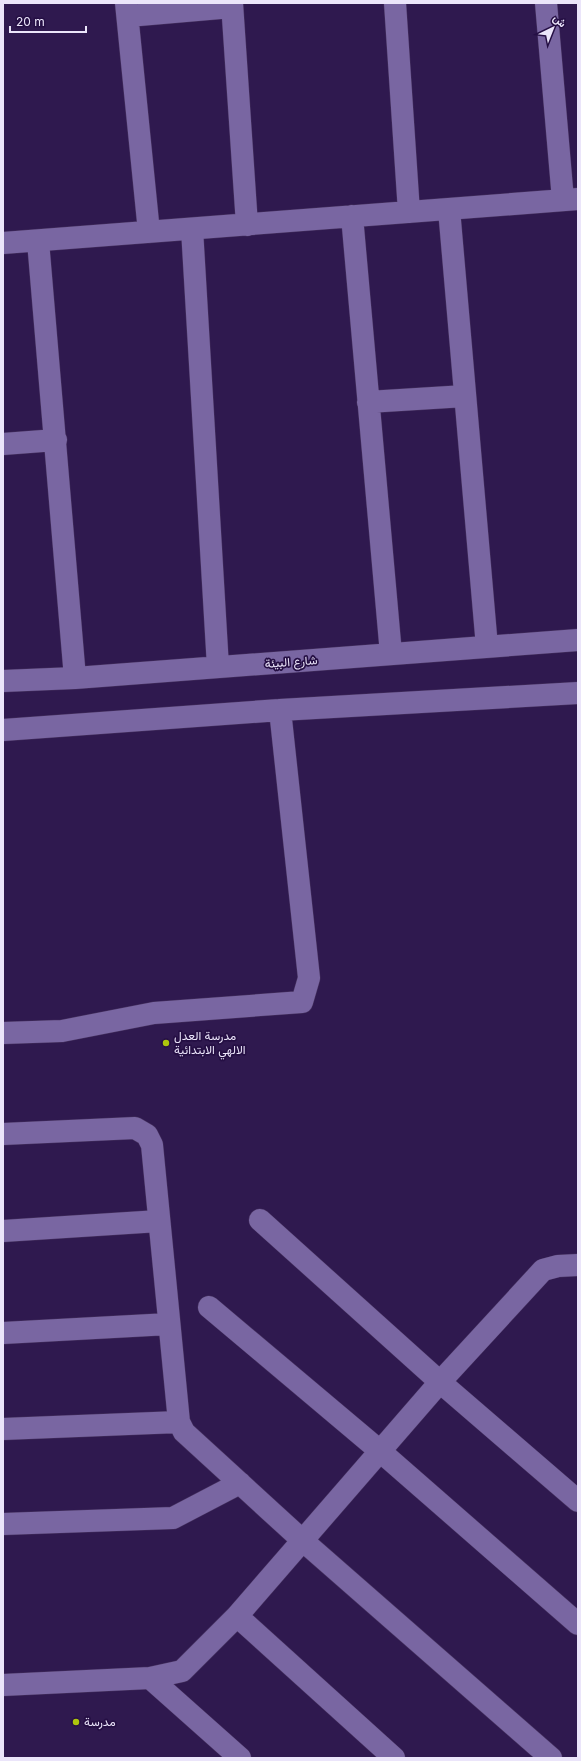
<svg xmlns="http://www.w3.org/2000/svg" width="581" height="1761" font-family="Inter,Vazirmatn,sans-serif">
<style>
.lines{fill:none;stroke-linecap:round;stroke-linejoin:round}
.minor-casing{stroke:#46325f;stroke-width:23}
.minor{stroke:#7966a2;stroke-width:22}
.poi-dot{fill:#aec60c;stroke:#250f44;stroke-width:1.5}
.labels{text-anchor:middle;stroke-width:3.5;stroke-linejoin:round;paint-order:stroke}
.street-label{font-size:12px;fill:#ebe5fa;stroke:#250f44}
.poi-label{font-size:12px;fill:#ebe5fa;stroke:#250f44;text-anchor:start}
</style>
<rect width="100%" height="100%" fill="#2f194f"/>
<g class="lines">
<g class="minor-casing">
<path id="minor" d="M126 3 149 232
M232 3 247 225
M395 3 409 212
M546 3 563 200
M128 16 232 7
M449 209 487 647
M352 216 391 654
M192 229 218 667
M38 241 75 678
M3 243 578 199
M368 402 465 396
M3 444 56 440
M3 681 75 678 578 640
M3 730 280 710 578 693
M3 1033 62 1031 154 1013 302 1002 309 978 280 710
M3 1134 135 1128 147 1135 152 1145 179 1422 184 1432 302 1540 551 1758
M260 1220 440 1382 578 1501
M3 1231 159 1221
M209 1307 380 1451 578 1624
M3 1333 169 1324
M3 1429 179 1422
M3 1524 173 1518 240 1483
M237 1616 394 1758
M150 1678 240 1758
M3 1685 150 1678 182 1671 237 1616 440 1382 543 1270 558 1266 578 1265"/>
</g>
<use href="#minor" class="minor"/>
</g>
<g class="poi-dot">
<circle cx="166" cy="1043" r="4"/>
<circle cx="76" cy="1722" r="4"/>
</g>
<g class="labels">
<g class="street-label">
<text transform="translate(291 662) rotate(-4)" y="4">شارع البيئة</text>
</g>
<g class="poi-label">
<text x="174" y="1040">مدرسة العدل<tspan x="174" dy="14">الالهي الابتدائية</tspan></text>
<text x="84" y="1726">مدرسة</text>
</g>
</g>
<rect width="581" height="1761" fill="none" stroke="#ebe5fa" stroke-width="8"/>
<g transform="translate(553 28) rotate(43)" stroke="#250f44" stroke-width="3" paint-order="stroke">
<path d="M0-3L7 15L0 10L-7 15Z" fill="#ebe5fa"/>
<text y="-6" font-size="11" font-weight="bold" text-anchor="middle" fill="#ebe5fa">ش</text>
</g>
<path d="M10 26v6h76v-6" fill="none" stroke="#ebe5fa" stroke-width="2"/>
<text x="16" y="26" font-size="12" fill="#ebe5fa" stroke="#250f44" stroke-width="3" paint-order="stroke">20 m</text>
</svg>
